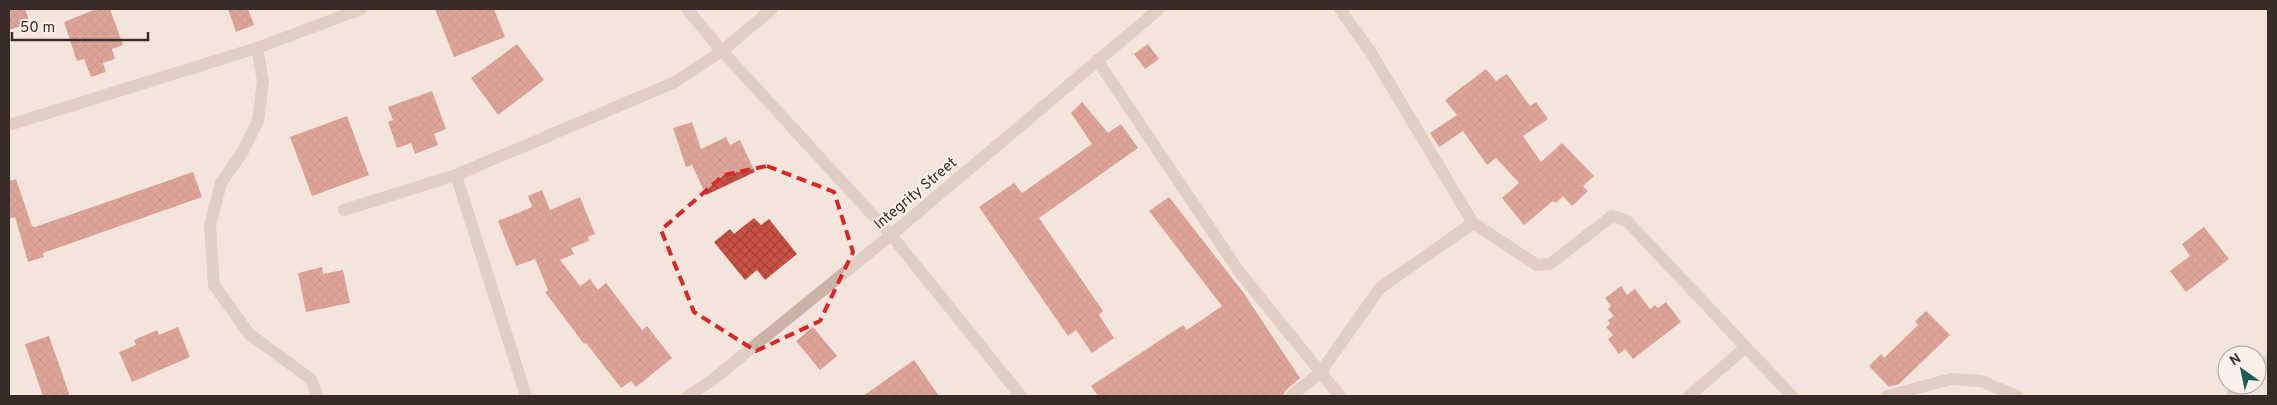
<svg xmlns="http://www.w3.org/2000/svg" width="2277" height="405" viewBox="0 0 2277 405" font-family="Overpass,sans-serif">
	<defs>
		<pattern id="building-cross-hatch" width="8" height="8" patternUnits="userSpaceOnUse" patternTransform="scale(1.25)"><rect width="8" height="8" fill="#ca5243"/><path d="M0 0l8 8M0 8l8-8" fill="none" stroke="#a54438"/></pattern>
	</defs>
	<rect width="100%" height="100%" fill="#f3e5dc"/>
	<!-- building -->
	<path fill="url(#building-cross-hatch)" d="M9,9H25L30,23L9,30Z
		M96,9H110L123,45L112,49L115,59L103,63L106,72L91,77L84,59L77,61L64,22Z
		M228,9H248L254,25L236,32Z
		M435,9H494L505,37L454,57Z
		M517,44L544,80L498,115L471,78Z
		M1148,44L1159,59L1145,69L1134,54Z
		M1486,69L1496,81L1507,74L1530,106L1536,102L1548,119L1523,136L1541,162L1562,143L1594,176L1583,186L1588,191L1572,206L1563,196L1556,203L1553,201L1524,225L1502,198L1519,183L1496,158L1487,165L1463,131L1439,147L1430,133L1457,115L1445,100Z
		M432,91L446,129L434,134L438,145L415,154L411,143L397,148L388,122L393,120L388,107Z
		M1082,102L1108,133L1121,124L1138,148L1039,218L1103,311L1099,315L1114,338L1092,353L1076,330L1068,336L979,207L1014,183L1022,193L1092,144L1071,113Z
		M347,116L369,175L312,196L290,137Z
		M692,122L701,149L726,137L730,145L740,140L755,172L706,195L692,165L686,167L673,128Z
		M193,172L202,197L43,253L44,257L28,262L15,217L9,219V181L16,179L32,226L35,227Z
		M542,190L550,210L580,197L595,234L588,237L589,241L571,248L574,254L560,260L580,286L590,279L598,290L606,283L642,330L647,326L672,358L636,387L631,381L621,388L586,343L584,344L545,292L548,290L535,259L516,266L498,221L532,207L528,196Z
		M1169,197L1243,292L1300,378L1286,390L1283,396H1098L1091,386L1183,325L1187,330L1222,306L1149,211Z
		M754,218L761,225L769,219L797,254L765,280L757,270L745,280L714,242L730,229L734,234Z
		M2204,227L2229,259L2186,292L2170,271L2190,256L2182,244Z
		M322,267L323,274L343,270L350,303L306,312L298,273Z
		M1621,286L1627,295L1635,289L1650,309L1655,305L1658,308L1666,302L1681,322L1633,359L1625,349L1619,354L1608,339L1613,335L1606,327L1610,324L1608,320L1614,316L1608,309L1611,306L1605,298Z
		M1926,311L1950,335L1899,384L1889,387L1869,366L1881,354L1884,358L1918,325L1915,321Z
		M178,327L190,357L132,382L119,352L136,345L134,340L157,330L159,335Z
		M813,327L837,356L820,370L796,341Z
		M49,336L70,396H43L25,344Z
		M914,360L939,396H863Z"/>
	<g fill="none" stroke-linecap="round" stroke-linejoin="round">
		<!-- minor -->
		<path stroke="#ccb3a7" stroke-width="12" d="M687,9L722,51L891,235L1021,396
			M1340,9L1370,51L1473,223L1537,265L1550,264L1612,216L1627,221L1792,396
			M257,48L263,81L258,121L242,153L221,183L210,226L214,285L249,334L311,379L317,396
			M1097,60L1240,273L1340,396
			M9,125L257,48L361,9
			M456,175L526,396
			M344,210L456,175L675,82L722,51L772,9
			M2257,369L2268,361
			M688,396L711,381L891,235L1159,9
			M1291,396L1320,373L1380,288L1473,223
			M1689,396L1745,348
			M1887,396L1951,379L1981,381L2017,396
			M2233,396L2234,385"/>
	</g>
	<!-- marked area -->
	<path d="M0 0H2277V405H0ZM767,166L834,192L853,252L820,321L756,351L694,312L661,230L724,175Z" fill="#f3e5dc" fill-opacity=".55" fill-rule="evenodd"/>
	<path fill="none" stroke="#d62828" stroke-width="4" stroke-dasharray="10 6" stroke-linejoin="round" d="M767,166L834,192L853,252L820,321L756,351L694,312L661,230L724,175Z"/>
	<g text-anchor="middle" stroke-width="4" stroke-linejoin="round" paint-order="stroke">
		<!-- street labels -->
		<g font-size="15" fill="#382b28" stroke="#faf0e9">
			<text transform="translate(915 193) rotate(-40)" y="5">Integrity Street</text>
		</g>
	</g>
	<!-- border -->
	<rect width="2277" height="405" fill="none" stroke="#382b28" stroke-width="20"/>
	<!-- north arrow -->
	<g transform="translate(2242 370) rotate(327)"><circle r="24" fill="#faf0e9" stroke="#aca19c"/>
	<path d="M0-4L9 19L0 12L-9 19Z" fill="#1c5b57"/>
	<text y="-8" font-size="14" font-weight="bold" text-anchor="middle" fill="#382b28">N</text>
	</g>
	<!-- scale -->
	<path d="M12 32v8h136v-8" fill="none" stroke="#382b28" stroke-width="2.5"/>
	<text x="20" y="32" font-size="15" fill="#382b28" stroke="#faf0e9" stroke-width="4" paint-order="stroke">50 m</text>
</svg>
